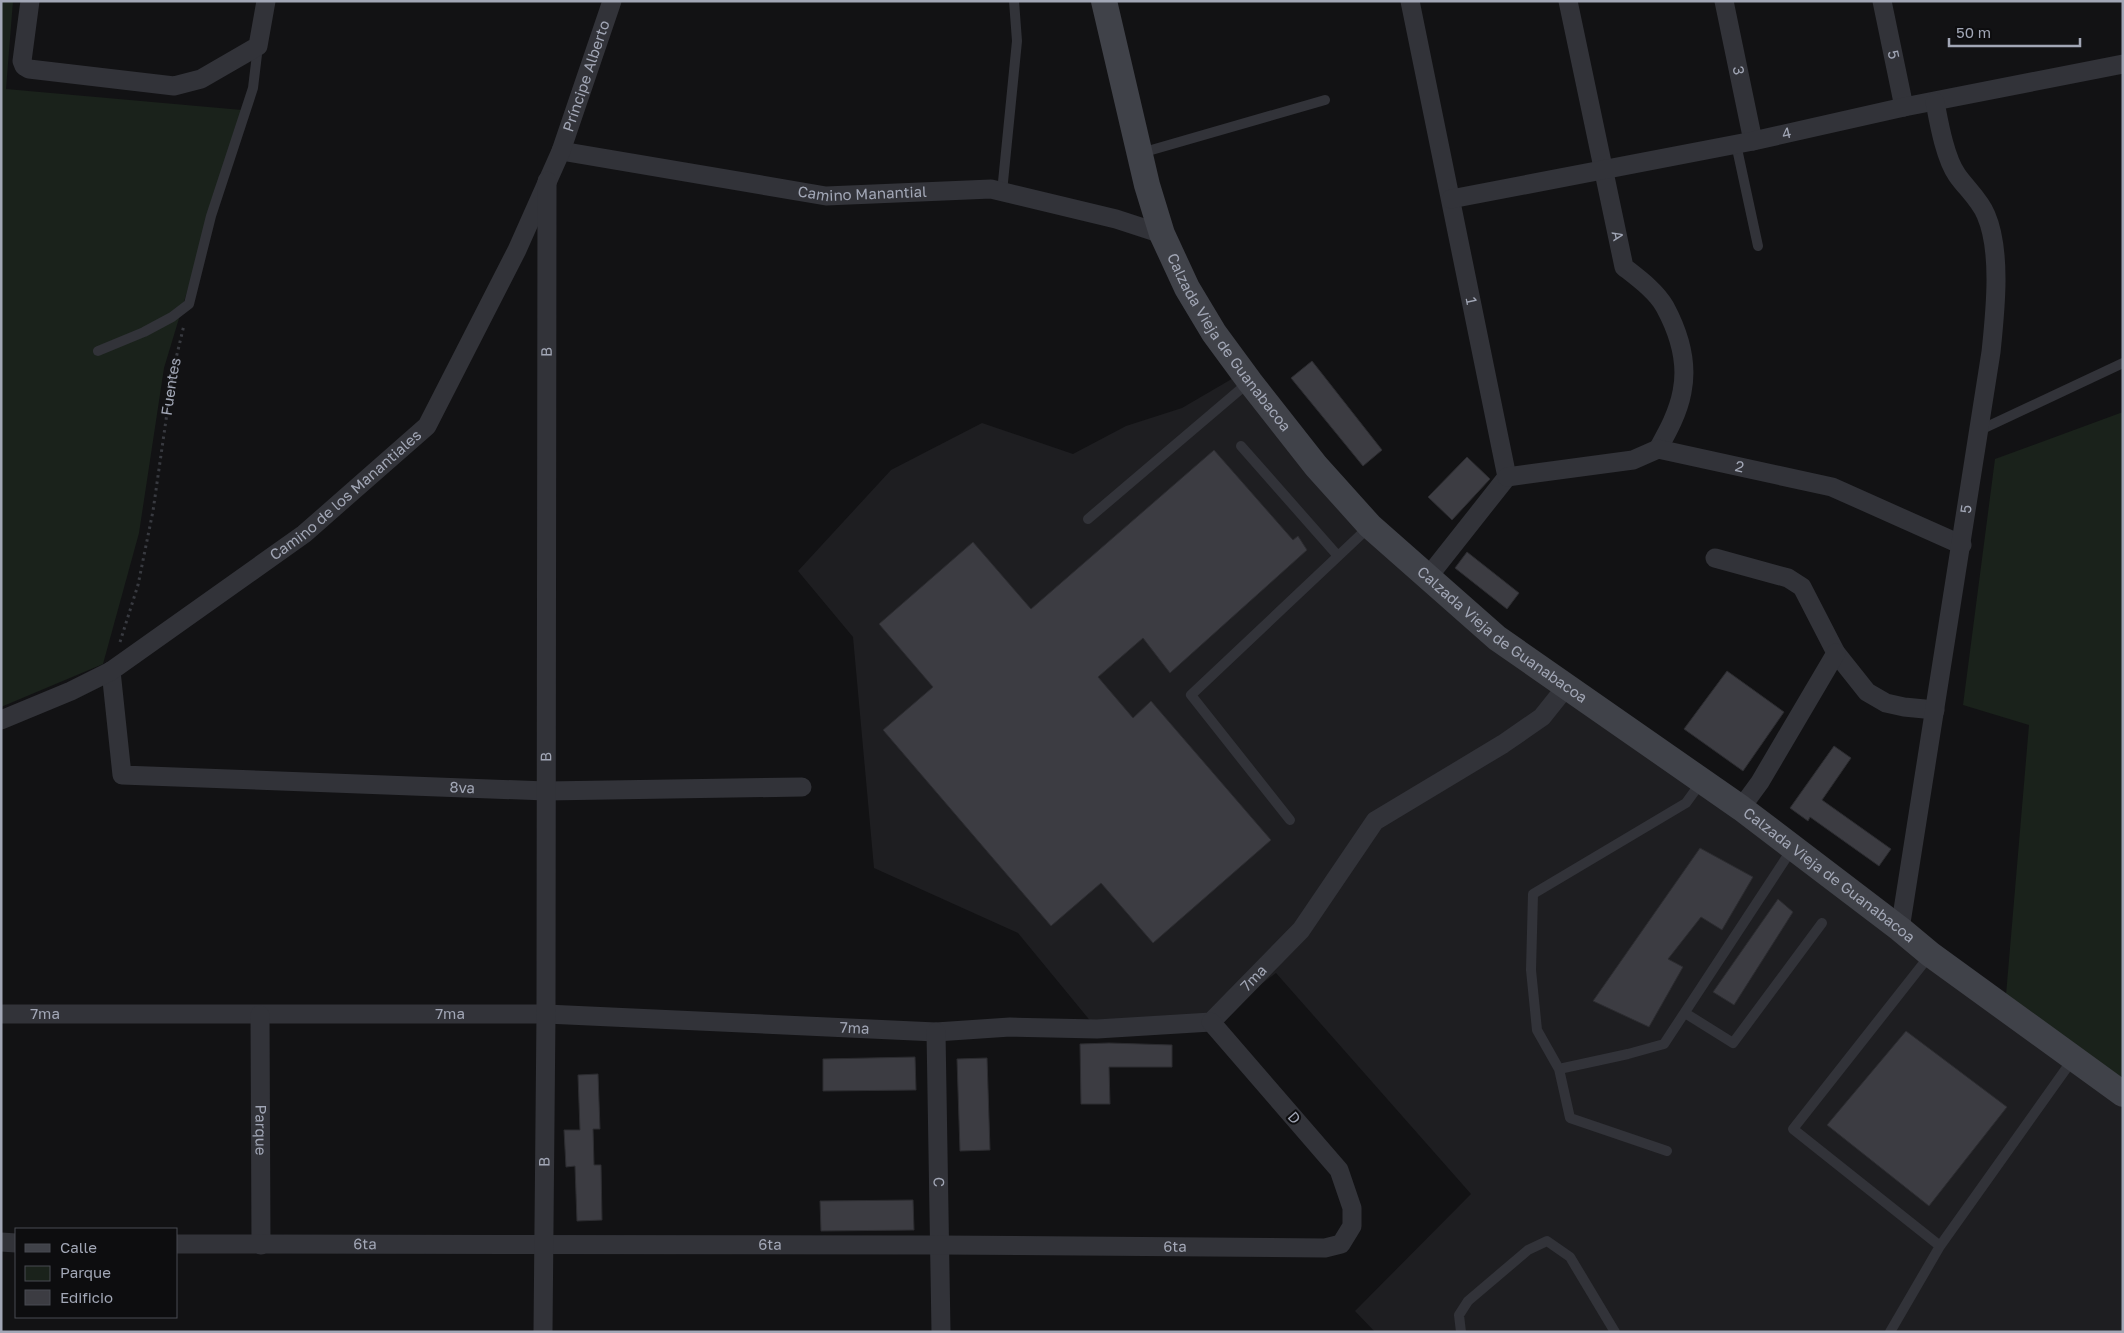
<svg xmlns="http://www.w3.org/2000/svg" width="2124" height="1333" viewBox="0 0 2124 1333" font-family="'Golos Text',sans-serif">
	<rect width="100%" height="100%" fill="#121214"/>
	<!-- built -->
	<path fill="#1e1e21" d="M1242,373L1428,577L2123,1080V1332H1375L1355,1311L1471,1194L1276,973L1211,1022L1097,1029L1018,933L874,868L853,637L798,571L891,470L982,423L1073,454L1126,426L1182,408Z"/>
	<!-- green -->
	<path fill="#1a221b" d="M1,1H13L6,89L242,110L164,368L139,533L103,664L1,707Z
		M2123,412V1080L2005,1007L2029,725L1963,705L1995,459Z"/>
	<!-- building -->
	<path fill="#3c3c42" stroke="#2c2c30" d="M1312,361L1382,450L1363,466L1291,378Z
		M1214,450L1293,540L1298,536L1307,550L1170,673L1143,638L1098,677L1133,718L1151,701L1271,840L1153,943L1101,883L1051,926L883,730L933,687L879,624L973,542L1031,609Z
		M1467,457L1490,479L1452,520L1428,497Z
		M1467,552L1519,593L1507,609L1455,568Z
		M1727,671L1784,712L1743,771L1684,729Z
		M1834,746L1851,758L1822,800L1891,849L1879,866L1810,817L1808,821L1790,808Z
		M1700,848L1753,877L1722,930L1701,917L1668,959L1683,967L1649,1027L1593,1001Z
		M1778,899L1793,912L1734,1005L1713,992Z
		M1906,1031L2007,1107L1929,1206L1827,1125Z
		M1109,1043L1172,1045V1067H1109L1110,1104H1081L1080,1044Z
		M915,1057L916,1090L823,1091V1059Z
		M987,1058L990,1150L960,1151L957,1059Z
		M598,1074L600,1129H593L594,1165H601L602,1220L577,1221L575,1166L566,1167L564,1130H580L578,1075Z
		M913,1200L914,1230L821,1231L820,1201Z"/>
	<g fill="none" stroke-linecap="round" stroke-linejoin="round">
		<!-- path -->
		<path stroke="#383a40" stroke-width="3" stroke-dasharray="2.5 4" stroke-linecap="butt" id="s1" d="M120,642L138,585L153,511L173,371L184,325"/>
		<!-- lane -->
		<path stroke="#323339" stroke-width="10" d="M1736,144L1758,246
			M1141,153L1325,100
			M1002,192L1017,41L1014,1
			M98,351L144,332L172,317L189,304L211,216L253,88L258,46
			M1978,431L2123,363
			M1241,446L1338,556
			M1088,519L1249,382
			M1702,781L1686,803L1533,894L1531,970L1537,1030L1559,1069L1628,1054L1664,1044L1792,849
			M1290,820L1191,695L1369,527
			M1685,1013L1733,1043L1822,923
			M1559,1069L1570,1118L1667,1151
			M1940,1246L2073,1059
			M1461,1332L1459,1315L1468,1301L1528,1250L1547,1241L1570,1257L1615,1332
			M1890,1332L1940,1246L1793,1129L1930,955"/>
		<!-- street -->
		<g stroke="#323339" stroke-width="19">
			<path d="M30,1L22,61L24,66L29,69L174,86L201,79L258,46L266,1"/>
			<path id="s2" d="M1410,1L1507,477L1428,577"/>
			<path id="s3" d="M1568,1L1624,267C1638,278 1656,291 1665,307C1679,333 1688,363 1682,392C1678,413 1668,431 1658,449"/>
			<path id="s4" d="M1724,1L1753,141"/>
			<path id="s5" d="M1882,1L1904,107"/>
			<path id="s6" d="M561,151L826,196L991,189L1116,219L1162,234"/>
			<path id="s7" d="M1451,199L1753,141L1904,107L2123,64"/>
			<path id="s8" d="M1507,477L1633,460L1658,449L1832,487L1962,545"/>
			<path d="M1715,558L1788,578L1802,587L1836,653L1867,692L1886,703L1904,707L1935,710"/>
			<path id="s9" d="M111,671L122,775L546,791L802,787"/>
			<path id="s10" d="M1,720L71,691L111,671L304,534L427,426L517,250L561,151L612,1"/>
			<path d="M1741,808L1760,782L1836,653"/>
			<path id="s11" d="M1900,929L1991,352C1995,313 2002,252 1986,215C1980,200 1966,188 1957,175C1945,158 1939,123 1935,102"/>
			<path id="s12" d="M1,1014H546L936,1032L1010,1027L1097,1029L1211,1022L1301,930L1375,821L1503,744L1542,717L1566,687"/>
			<path id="s13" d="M260,1015L261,1245"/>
			<path id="s14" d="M936,1032L941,1332"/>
			<path d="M1,1242L16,1243"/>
			<path id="s15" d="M176,1244L940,1245L1325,1248L1341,1244L1352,1226V1208L1339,1170L1211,1022"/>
			<path id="s16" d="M543,1332L546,1014L547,181"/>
		</g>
		<!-- secondary -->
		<path stroke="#404249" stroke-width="26" id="s17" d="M1104,1L1147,185L1162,234L1187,288L1214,333L1250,382L1316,466L1370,526L1497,638L1741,808L1900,929L1930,954L2123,1094"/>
	</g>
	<g text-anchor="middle" stroke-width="4" stroke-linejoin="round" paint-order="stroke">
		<!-- street labels -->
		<g font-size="15" fill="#a2a7b6" stroke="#0d0d0f">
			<text dy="5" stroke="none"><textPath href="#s5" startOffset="55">5</textPath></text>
			<text dy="5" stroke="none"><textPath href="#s4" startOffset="71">3</textPath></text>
			<text dy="5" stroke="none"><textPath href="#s10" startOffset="906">Príncipe Alberto</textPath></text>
			<text dy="5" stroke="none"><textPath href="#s7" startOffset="342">4</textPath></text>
			<text dy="5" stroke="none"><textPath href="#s6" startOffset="305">Camino Manantial</textPath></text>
			<text dy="5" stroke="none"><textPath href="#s3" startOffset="240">A</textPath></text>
			<text dy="5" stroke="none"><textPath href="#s2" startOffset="306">1</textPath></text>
			<text dy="5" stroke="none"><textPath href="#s17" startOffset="368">Calzada Vieja de Guanabacoa</textPath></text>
			<text dy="5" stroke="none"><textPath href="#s16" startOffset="980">B</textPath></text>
			<text dy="5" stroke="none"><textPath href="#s1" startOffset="261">Fuentes</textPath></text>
			<text dy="5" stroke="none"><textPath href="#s8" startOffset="238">2</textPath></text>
			<text dy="5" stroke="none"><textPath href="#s10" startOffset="414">Camino de los Manantiales</textPath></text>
			<text dy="5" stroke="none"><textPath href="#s11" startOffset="425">5</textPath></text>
			<text dy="5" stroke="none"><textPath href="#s17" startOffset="772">Calzada Vieja de Guanabacoa</textPath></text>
			<text dy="5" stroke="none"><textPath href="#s16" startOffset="575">B</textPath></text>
			<text dy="5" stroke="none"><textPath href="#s9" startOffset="445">8va</textPath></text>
			<text dy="5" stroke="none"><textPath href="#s17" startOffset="1178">Calzada Vieja de Guanabacoa</textPath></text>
			<text dy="5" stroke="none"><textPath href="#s12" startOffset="1272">7ma</textPath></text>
			<text dy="5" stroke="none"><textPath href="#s12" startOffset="44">7ma</textPath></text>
			<text dy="5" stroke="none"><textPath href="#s12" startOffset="449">7ma</textPath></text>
			<text dy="5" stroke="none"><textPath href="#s12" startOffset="854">7ma</textPath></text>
			<text transform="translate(1294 1118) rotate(49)" y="5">D</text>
			<text dy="5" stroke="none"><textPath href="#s13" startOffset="115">Parque</textPath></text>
			<text dy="5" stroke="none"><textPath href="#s16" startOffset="170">B</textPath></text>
			<text dy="5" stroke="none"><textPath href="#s14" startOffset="150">C</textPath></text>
			<text dy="5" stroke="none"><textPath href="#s15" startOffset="189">6ta</textPath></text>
			<text dy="5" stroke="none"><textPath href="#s15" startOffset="594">6ta</textPath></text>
			<text dy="5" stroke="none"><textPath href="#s15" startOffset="999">6ta</textPath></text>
		</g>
	</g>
	<!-- border -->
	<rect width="2124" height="1333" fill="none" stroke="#a2a7b6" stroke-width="5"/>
	<!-- legend -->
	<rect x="15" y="1228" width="162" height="90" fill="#0d0d0f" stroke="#494b52"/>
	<rect x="25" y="1244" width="25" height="8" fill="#404249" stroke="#494b52"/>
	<text x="60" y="1253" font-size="15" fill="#a2a7b6">Calle</text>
	<rect x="25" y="1266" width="25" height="15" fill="#1a221b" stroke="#494b52"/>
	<text x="60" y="1278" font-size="15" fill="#a2a7b6">Parque</text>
	<rect x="25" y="1290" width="25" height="15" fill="#3c3c42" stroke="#494b52"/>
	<text x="60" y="1303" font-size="15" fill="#a2a7b6">Edificio</text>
	<!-- scale -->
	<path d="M1949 38v8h131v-8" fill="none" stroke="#a2a7b6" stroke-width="2.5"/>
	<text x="1956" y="38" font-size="15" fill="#a2a7b6" stroke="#0d0d0f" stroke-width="4" paint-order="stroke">50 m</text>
</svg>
